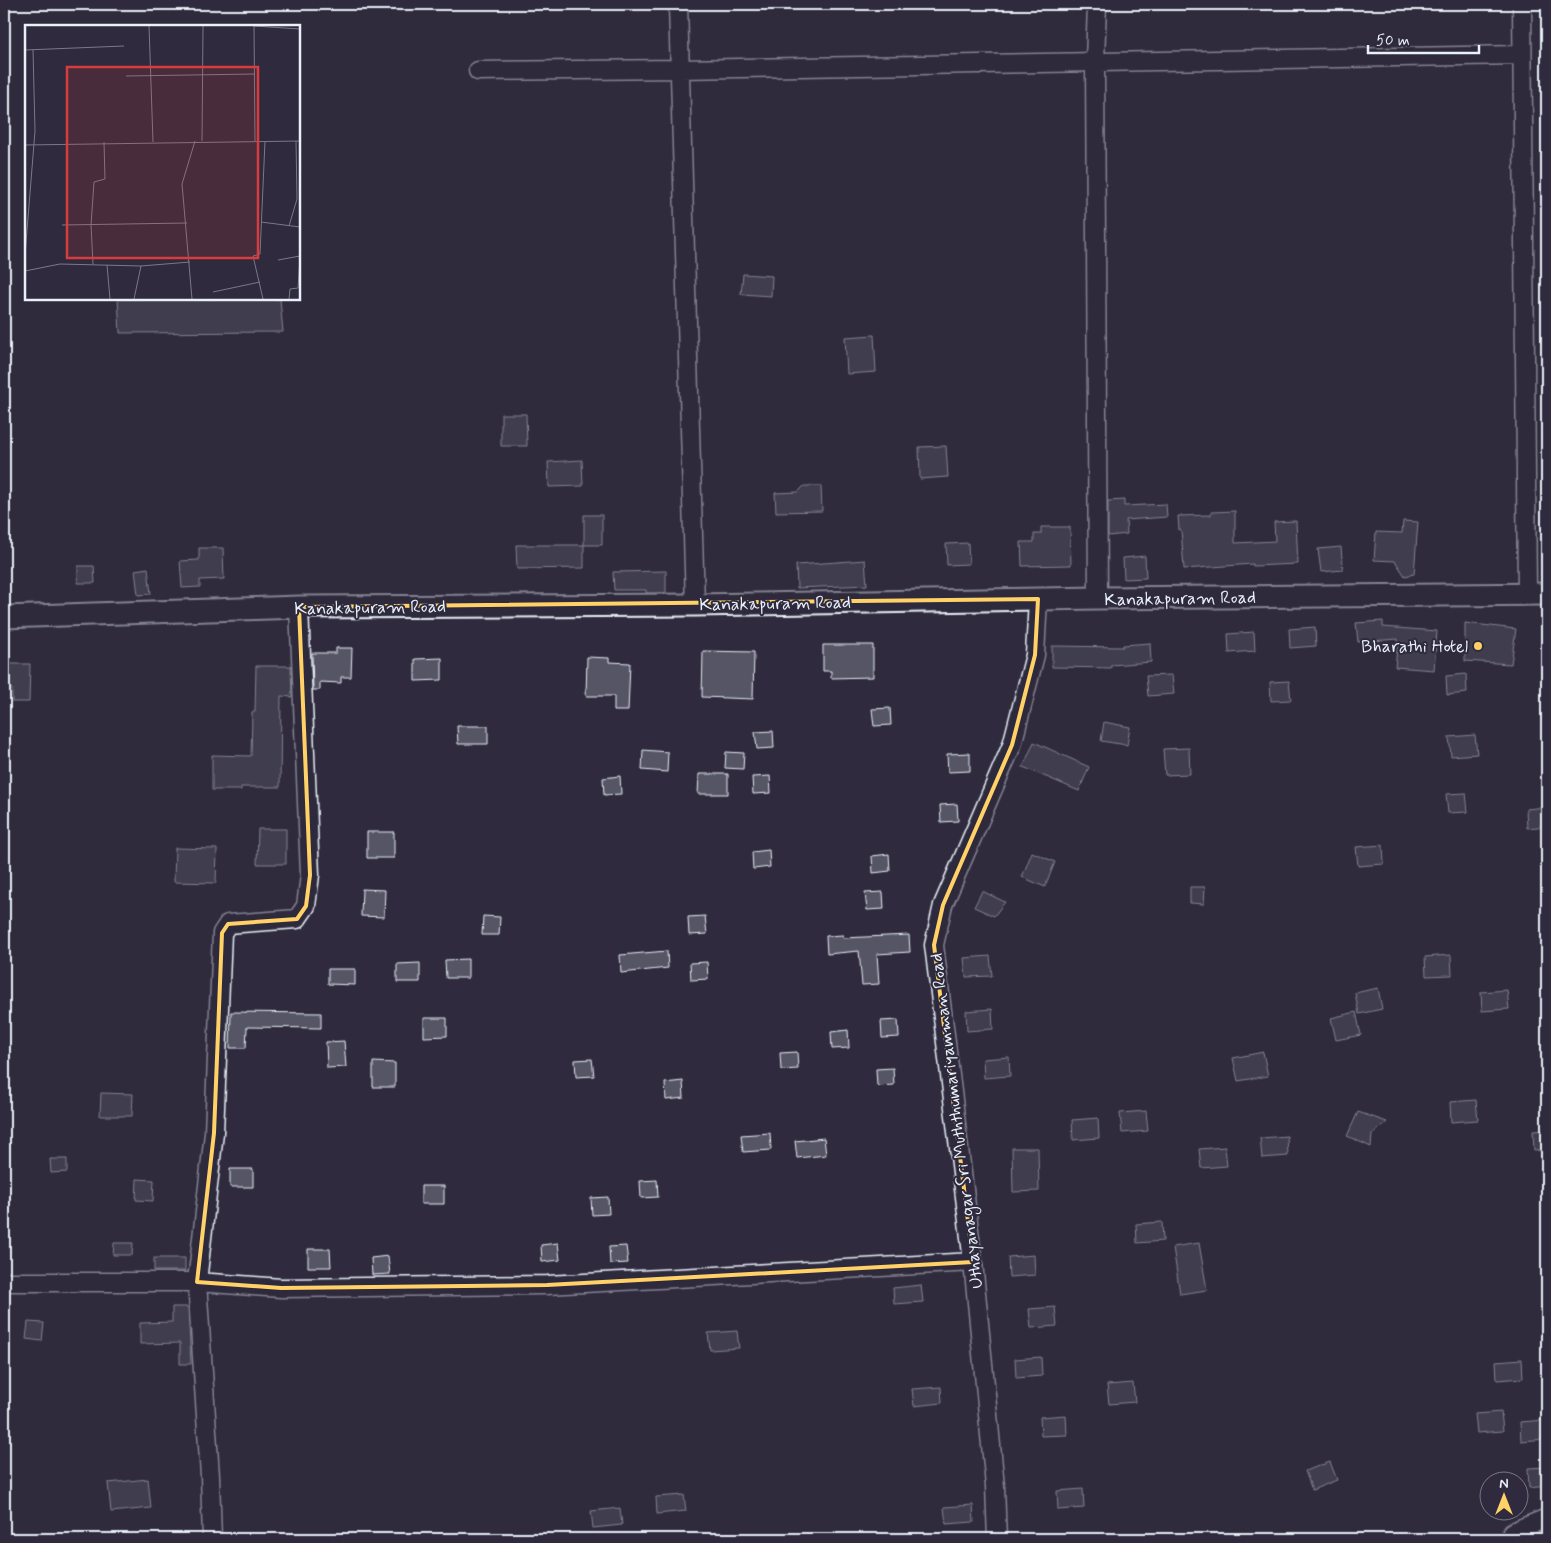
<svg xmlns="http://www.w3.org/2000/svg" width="1551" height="1543" viewBox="0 0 1551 1543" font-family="Mynerve,sans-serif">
	<rect width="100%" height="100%" fill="#2f2a3d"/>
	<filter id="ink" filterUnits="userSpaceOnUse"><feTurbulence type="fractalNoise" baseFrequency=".02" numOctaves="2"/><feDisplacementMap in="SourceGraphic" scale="10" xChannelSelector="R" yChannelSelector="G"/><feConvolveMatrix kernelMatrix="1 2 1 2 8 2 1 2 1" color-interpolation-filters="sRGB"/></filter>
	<g filter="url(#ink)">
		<!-- building -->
		<path fill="#575565" stroke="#e8f1f8" d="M743,274L772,276L771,296L741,294Z
			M118,299H280L283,332L120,333Z
			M874,335L876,372L847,374L845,337Z
			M501,414H526L527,446H501Z
			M946,446L948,477L920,479L919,447Z
			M582,460L583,486L549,487L548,462Z
			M804,486H821L822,511L776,512L775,493L798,492Z
			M1124,500V506L1166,504L1167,517L1126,520L1127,534L1108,536V501Z
			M1235,511V543L1275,541L1274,522L1296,521L1298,564L1253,566V564L1184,569L1181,530H1179L1178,516L1211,515V512Z
			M584,515H602V545H584Z
			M1403,521L1418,522L1414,574L1405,576L1395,561L1374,560L1376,532L1402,533Z
			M1041,527H1070L1071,565L1022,566L1021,542H1034V534H1041Z
			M968,543L969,564L947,565L946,544Z
			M516,545H584V568L517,569Z
			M1341,547L1343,570L1321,572L1318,549Z
			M199,548H223L224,579L200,580V587L182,588L180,561L199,560Z
			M1145,556L1146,578L1124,579L1123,558Z
			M865,560L867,585L797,588L796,565Z
			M78,566H94L95,583H78Z
			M148,568L151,594L138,595L135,570Z
			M666,571V593H646V590H614L613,572Z
			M1383,621V627L1437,631L1434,670L1395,667L1398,639L1358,642L1356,623Z
			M1465,623L1516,629L1511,664L1465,661Z
			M1315,627L1316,646L1290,648L1289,629Z
			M1254,632L1255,651L1229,653L1228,634Z
			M1150,643L1151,662L1111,665V668L1052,667V646L1123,647V645Z
			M823,645H873V677L831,678V671H823Z
			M336,648H352L351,677H341V683L320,682V690H313L312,653H336Z
			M703,651L754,652L753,699L702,697Z
			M587,657L609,658V662L630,663L628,711H614V696H586Z
			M442,658V680L415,681V659Z
			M6,664H30L29,702H12V689H5Z
			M256,666H291L292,697L281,696L280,787H241V790H212V755L251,756L252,712H255Z
			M1466,674L1467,693L1447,695L1446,676Z
			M1172,675L1174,694L1148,696L1146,676Z
			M1289,681L1291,700L1271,701L1270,682Z
			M890,708L891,725L874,726L872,709Z
			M1104,722L1130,727L1127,745L1101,741Z
			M457,726H488V744H458Z
			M773,731L774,748L757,749L755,732Z
			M1475,735L1477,754L1451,756L1449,737Z
			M1034,742L1089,767L1079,791L1023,767Z
			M1189,748L1190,774L1165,775L1163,749Z
			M643,750L668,752L667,772L642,770Z
			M726,752L744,753L743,769L725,768Z
			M970,753V771L948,772L947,754Z
			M699,774H728V794H698Z
			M620,776L621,794L604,795L603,778Z
			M770,776L771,793L753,794L752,777Z
			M1466,793L1468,812L1448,813L1446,794Z
			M957,804L958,821L941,822L940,805Z
			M1547,807V826L1527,828L1526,809Z
			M258,829H286V864H257Z
			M367,832H394V858H367Z
			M1383,845L1384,864L1358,866L1356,847Z
			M175,848L217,849L216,883L174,882Z
			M769,850L770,867L753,869L752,852Z
			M1032,852L1055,862L1045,887L1022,877Z
			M889,854L890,871L873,873L872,856Z
			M1190,887H1205L1204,904L1190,903Z
			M362,889L385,890L384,917L361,916Z
			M982,891L1005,902L994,916L974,907Z
			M883,892L884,909L867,910L865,893Z
			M483,916L500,917L499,935H482Z
			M705,916L707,934L689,935L688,917Z
			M843,935V938L909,935L910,952L877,954L879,984L862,985L859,951L827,954L826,936Z
			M667,951L668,968L621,973L620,955Z
			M1451,955L1452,975L1426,976L1425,957Z
			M990,956L992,976L966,977L964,958Z
			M468,959V978H446L445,960Z
			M707,962L708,979L691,980L690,963Z
			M420,963V982H397V964Z
			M328,969H355V985L328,984Z
			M1378,988L1382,1009L1359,1014L1355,993Z
			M1507,990L1509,1009L1482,1011L1481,992Z
			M992,1009L993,1029L967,1031L966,1011Z
			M231,1012L321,1013V1028L247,1027L246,1048H230Z
			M1356,1012L1361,1035L1336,1040L1331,1018Z
			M424,1018H447V1036L424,1037Z
			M898,1020L899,1037L882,1038L881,1021Z
			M848,1030L849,1048L832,1049L831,1032Z
			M344,1041L346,1067L327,1068L326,1042Z
			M797,1052L798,1069L781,1070L780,1053Z
			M1263,1052L1268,1076L1238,1081L1233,1058Z
			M1009,1057L1010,1076L984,1078L983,1059Z
			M592,1059L594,1076L576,1077L575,1060Z
			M373,1062L395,1063V1087H373Z
			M893,1068L894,1085L877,1086L876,1069Z
			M683,1081L684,1098L666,1100L665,1083Z
			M101,1093L133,1094L132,1116H100Z
			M1476,1100L1478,1120L1451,1122L1450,1102Z
			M1146,1111L1148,1131L1122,1133L1120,1113Z
			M1358,1112L1387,1122L1372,1135L1371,1147L1347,1136Z
			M1098,1118L1099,1138L1073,1140L1072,1120Z
			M1547,1130V1150L1534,1151L1533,1131Z
			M770,1133L771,1150L743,1152L741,1135Z
			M1287,1136L1288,1156L1262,1158L1260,1138Z
			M824,1138L826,1155L797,1158L795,1141Z
			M1225,1147L1227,1166L1201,1168L1199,1149Z
			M1012,1148H1038L1039,1191L1013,1192Z
			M50,1159H67V1172L51,1173Z
			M230,1169H253V1187H230Z
			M137,1179L154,1180L153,1201L136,1200Z
			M657,1180L658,1197L641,1198L640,1181Z
			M421,1186H444V1204H421Z
			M608,1197L609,1214L592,1215L591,1198Z
			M1162,1222L1163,1241L1137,1243L1136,1224Z
			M114,1243H133L132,1255H113Z
			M558,1243L560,1260L542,1262L541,1245Z
			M1199,1243L1207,1290L1180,1294L1173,1247Z
			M626,1246L628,1263L610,1264L609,1247Z
			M308,1249H330L331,1267H308Z
			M1034,1255L1035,1275L1009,1277L1008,1257Z
			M388,1256L390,1274L372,1275L371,1258Z
			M154,1258H185V1271H154Z
			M921,1285L923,1302L894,1304L893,1288Z
			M172,1307H188L191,1364H180V1343L140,1344V1323L172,1322Z
			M1055,1307L1057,1326L1031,1328L1029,1309Z
			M28,1322L44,1323L42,1341L26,1339Z
			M737,1331L739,1348L710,1350L708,1333Z
			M1041,1357L1042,1376L1016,1378L1015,1359Z
			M1522,1359L1523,1378L1497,1380L1496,1361Z
			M1133,1383L1135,1402L1109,1404L1107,1385Z
			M941,1387L942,1403L914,1406L912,1389Z
			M1501,1412L1503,1431L1477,1433L1475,1414Z
			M1066,1415L1067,1435L1041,1436L1040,1417Z
			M1546,1420L1547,1439L1521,1441L1520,1422Z
			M1330,1462L1337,1480L1312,1490L1305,1471Z
			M1547,1467V1486L1529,1488L1528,1468Z
			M148,1479L151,1508L111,1512L108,1483Z
			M1083,1489L1084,1508L1058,1510L1057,1491Z
			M684,1495L686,1511L657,1514L656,1497Z
			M973,1505L974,1522L946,1524L944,1507Z
			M620,1508L622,1525L593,1528L591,1511Z"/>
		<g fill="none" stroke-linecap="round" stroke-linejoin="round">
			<!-- minor casing -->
			<g stroke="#e8f1f8" stroke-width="21">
				<path id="minor" d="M678,4L695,605
					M1097,4L1095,62L1098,598
					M1522,4L1527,595
					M478,71L680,69L1522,55
					M4,1282H197L281,1288L547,1285L973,1262
					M212,1539L210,1476L197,1282L214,1133L222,933L228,924L297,919L306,906L310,875L299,607
					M997,1539L995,1486L973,1262L934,945L943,905L1012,745L1035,655L1038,599
					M1514,1539L1512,1532L1547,1518"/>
			</g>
			<!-- tertiary casing -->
			<g stroke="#e8f1f8" stroke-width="25">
				<path id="tertiary" d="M4,617L299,607L695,605L1098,598L1547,594"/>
			</g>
			<!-- minor -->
			<use href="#minor" stroke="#2f2a3d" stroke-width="18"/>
			<!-- tertiary -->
			<use href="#tertiary" stroke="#2f2a3d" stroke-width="21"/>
		</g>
	</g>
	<!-- marked area -->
	<path d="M0 0H1551V1543H0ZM1038,599L1035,655L1012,745L943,905L934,945L973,1262L547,1285L281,1288L197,1282L214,1133L222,933L228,924L297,919L306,906L310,875L299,607Z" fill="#2f2a3d" fill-opacity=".55" fill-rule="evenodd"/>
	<path fill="none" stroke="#ffd166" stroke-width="4" stroke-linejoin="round" d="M1038,599L1035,655L1012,745L943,905L934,945L973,1262L547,1285L281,1288L197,1282L214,1133L222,933L228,924L297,919L306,906L310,875L299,607Z"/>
	<!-- markers -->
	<circle fill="#ffd166" stroke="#2f2a3d" stroke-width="2" cx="1478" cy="646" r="5"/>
	<g text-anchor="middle" stroke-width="4" stroke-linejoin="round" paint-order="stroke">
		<!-- street labels -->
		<g font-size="18" fill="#e8f1f8" stroke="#2f2a3d">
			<text transform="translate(1180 598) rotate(-1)" y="6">Kanakapuram Road</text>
			<text transform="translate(775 603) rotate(-1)" y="6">Kanakapuram Road</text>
			<text transform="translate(370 607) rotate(-1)" y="6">Kanakapuram Road</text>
			<text transform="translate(956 1121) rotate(-97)" y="6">Uthayanagar Sri Muththumariyamman Road</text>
		</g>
		<!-- poi labels -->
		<g font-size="18" fill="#e8f1f8" stroke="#2f2a3d" text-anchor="end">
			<text x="1468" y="652">Bharathi Hotel</text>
		</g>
	</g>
	<!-- overview -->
	<g transform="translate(25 25)">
		<rect width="275" height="275" fill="#2f2a3d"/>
		<path fill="none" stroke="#797a88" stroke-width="1" d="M124,1L128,117M229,1L230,116M229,1L275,4M0,25L99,21M101,51L230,49M177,116L178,1M0,120L275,116M236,197L275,202M37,200L162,198M264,201L272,174L271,116M0,230L10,106L8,25M253,235L275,231M68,239L66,200L69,157L80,154L79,117M82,240L85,274M0,246L35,239L116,241L165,237M188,267L235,257M109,274L116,241M167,274L157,159L170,116M238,274L228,231L235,229L240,116M264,274L265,264L273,263L275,233"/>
		<path fill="#d83c3d" fill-opacity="0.15" stroke="#d83c3d" stroke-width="2.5" d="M42,42H233V233H42Z"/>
		<rect width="275" height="275" fill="none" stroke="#e8f1f8" stroke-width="2.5"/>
	</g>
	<!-- margin -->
	<rect width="1551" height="1543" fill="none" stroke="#2f2a3d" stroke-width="20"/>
	<rect x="10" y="10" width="1531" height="1523" fill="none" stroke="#e8f1f8" stroke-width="2" filter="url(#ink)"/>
	<!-- north arrow -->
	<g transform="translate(1504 1496)"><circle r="24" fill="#2f2a3d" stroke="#797a88"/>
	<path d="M0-4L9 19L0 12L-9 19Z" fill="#ffd166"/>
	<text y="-8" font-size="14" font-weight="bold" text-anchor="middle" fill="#e8f1f8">N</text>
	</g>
	<!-- scale -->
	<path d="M1368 45v8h111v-8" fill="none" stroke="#e8f1f8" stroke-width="2.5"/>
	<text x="1376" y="45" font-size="15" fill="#e8f1f8" stroke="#2f2a3d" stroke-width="4" paint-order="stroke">50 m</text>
</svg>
